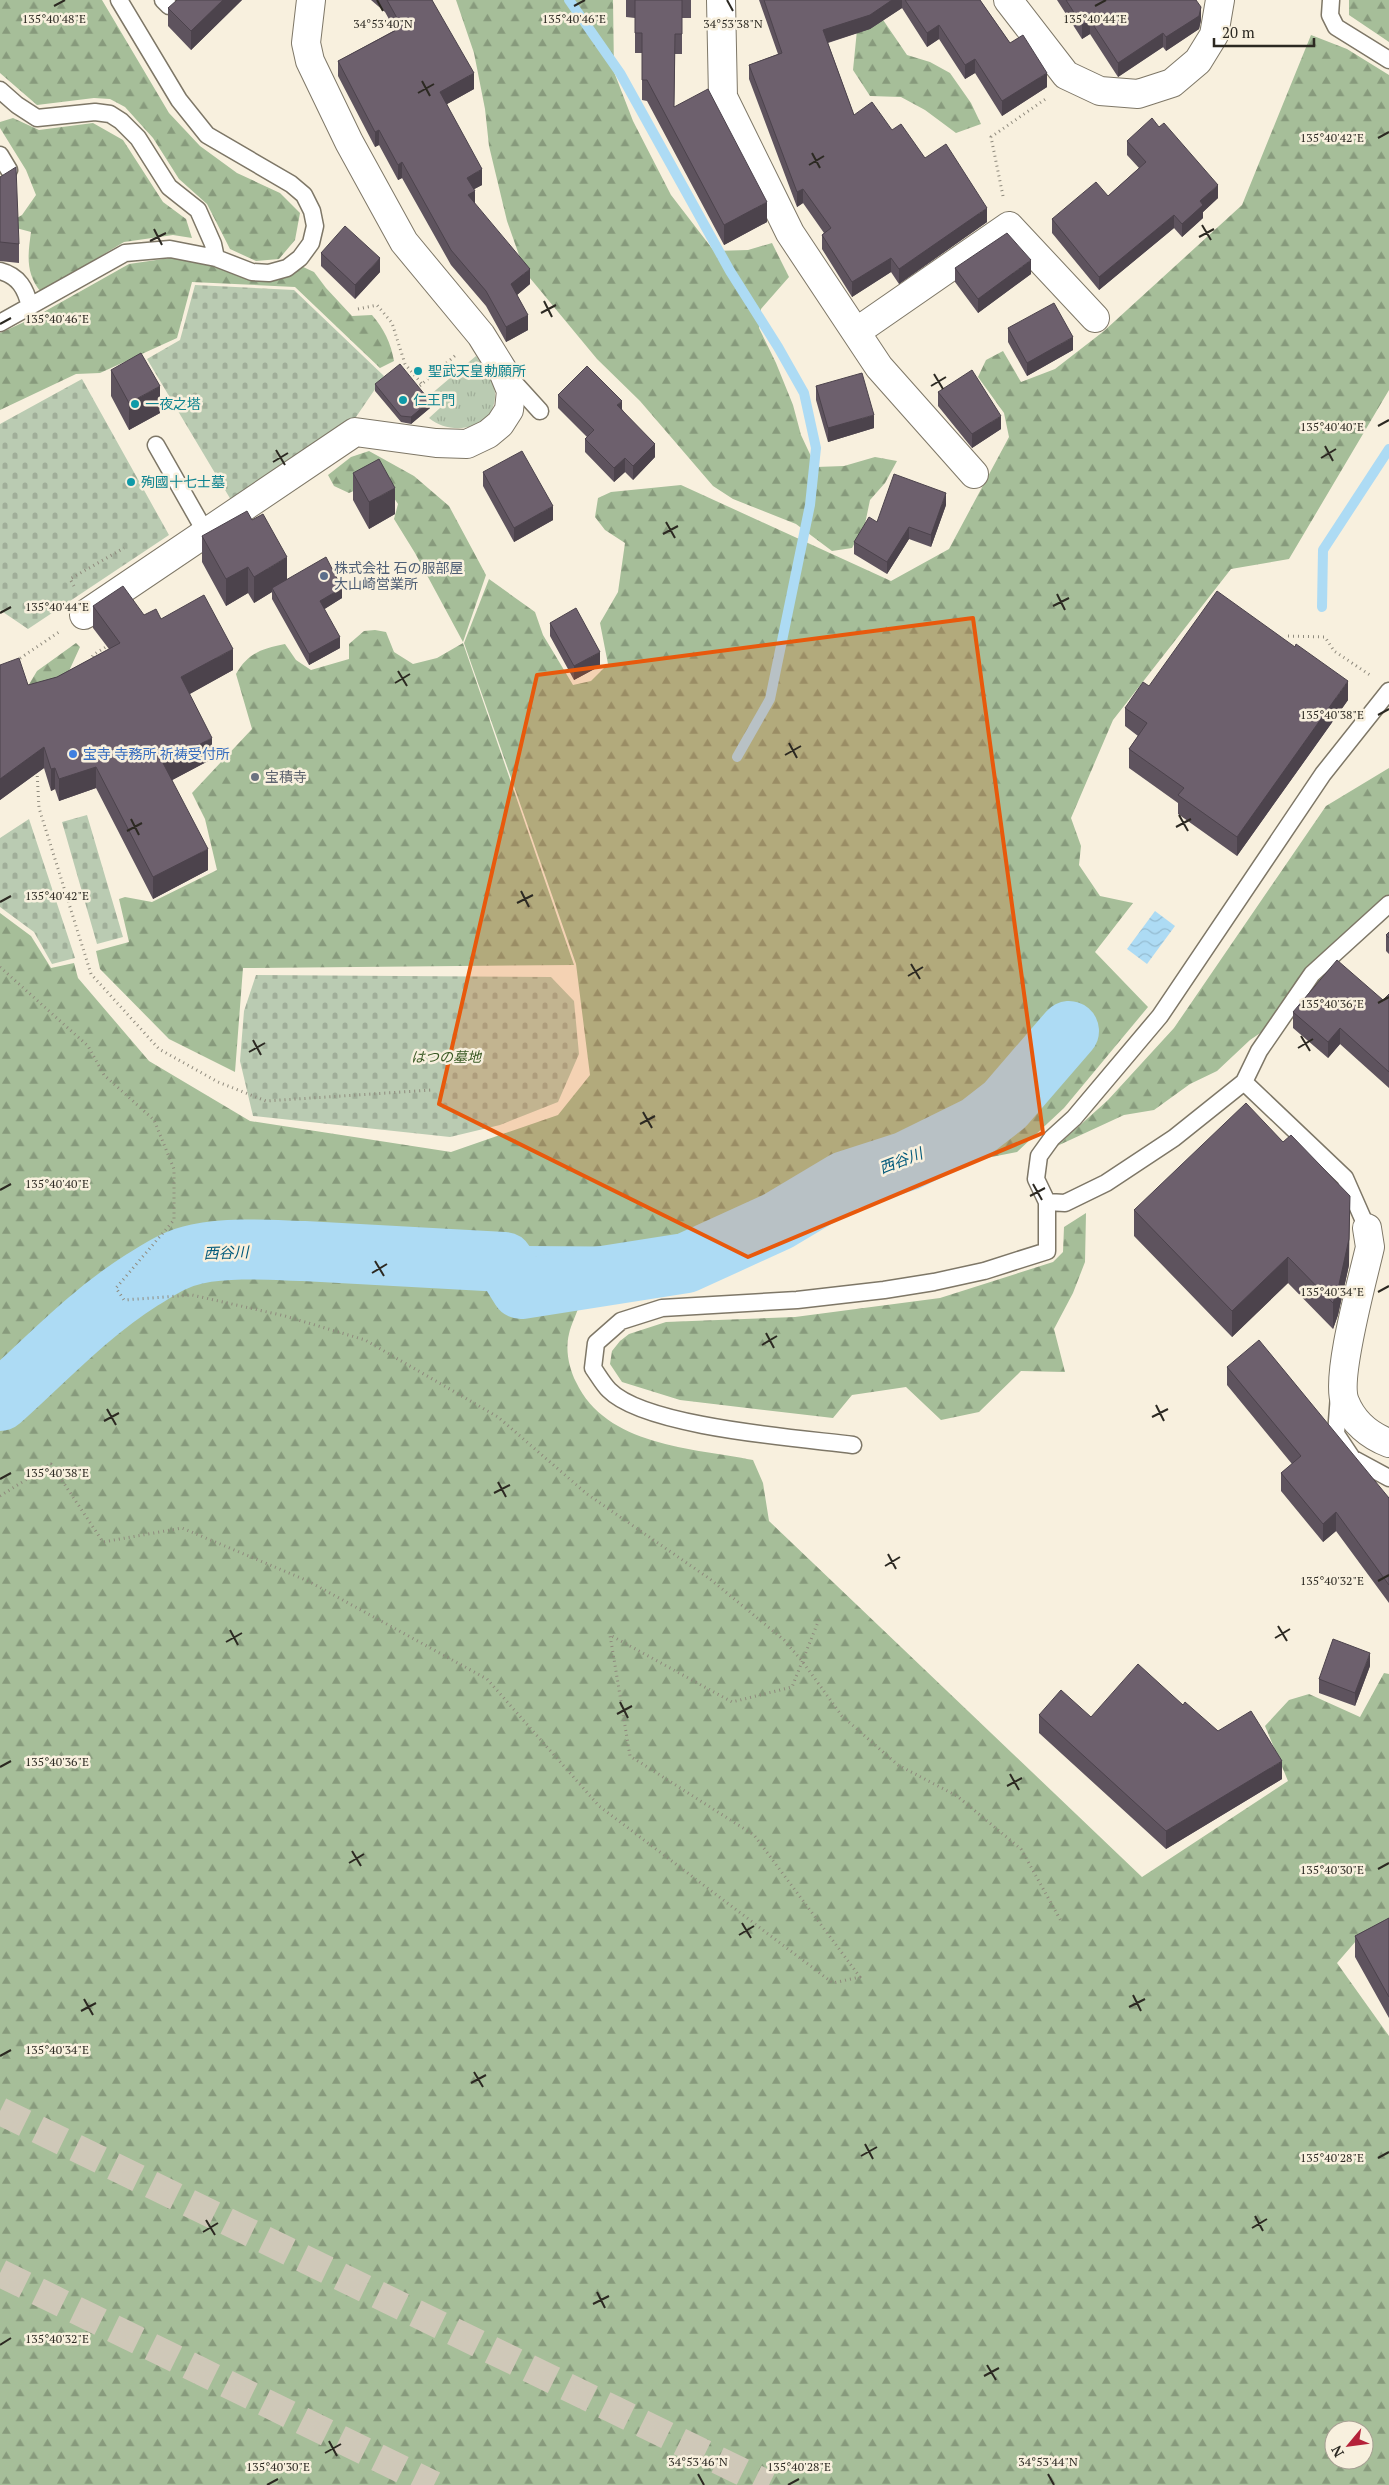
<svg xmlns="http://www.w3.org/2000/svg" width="1389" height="2485" viewBox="0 0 1389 2485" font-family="'PT Serif','Noto Sans JP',serif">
	<defs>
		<pattern id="grass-tufts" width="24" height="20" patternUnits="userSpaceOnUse" patternTransform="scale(1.25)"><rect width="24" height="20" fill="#bacbb2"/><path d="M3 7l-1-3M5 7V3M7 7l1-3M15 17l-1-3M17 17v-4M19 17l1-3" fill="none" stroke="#a0ae99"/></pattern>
		<pattern id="forest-firs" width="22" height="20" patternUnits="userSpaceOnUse" patternTransform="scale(1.25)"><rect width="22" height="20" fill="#a6be99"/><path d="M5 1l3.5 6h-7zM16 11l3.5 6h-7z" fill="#879a7c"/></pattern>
		<pattern id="cemetery-stones" width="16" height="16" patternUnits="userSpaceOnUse" patternTransform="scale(1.25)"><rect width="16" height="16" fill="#bacbb2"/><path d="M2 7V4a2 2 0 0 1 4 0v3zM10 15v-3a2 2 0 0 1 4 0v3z" fill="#a0ae99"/></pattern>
		<pattern id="water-waves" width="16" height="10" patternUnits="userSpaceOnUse" patternTransform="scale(1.25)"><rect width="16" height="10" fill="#addbf4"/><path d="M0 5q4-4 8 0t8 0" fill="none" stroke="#95bcd1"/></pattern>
	</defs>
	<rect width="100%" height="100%" fill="#f8f0de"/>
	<!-- grass -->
	<path fill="url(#grass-tufts)" d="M476,356C485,368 494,378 495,393C497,428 453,438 429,418L440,408L430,395Z"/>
	<!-- forest -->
	<path fill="url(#forest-firs)" fill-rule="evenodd" d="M0,0H102L169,113L200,146L237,173L280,193L300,213L295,240L279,259L256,261L230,249L207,204L179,179L153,138L125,107L110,99L94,98L37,105L0,73Z
		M456,0H613L614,72L633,121L671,195L714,251L748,250L772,243L789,277L761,309L759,328L776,363L793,405L801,435L816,467L844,466L875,457L897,461L885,483L870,500L865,524L852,548L832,551L796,524L733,499L713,486L640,401L597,359L525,272L507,221L489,146L485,109L474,53Z
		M1349,0H1389V42L1349,15Z
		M877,11L907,55L930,62L950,73L971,103L981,124L956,133L925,110L901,97L870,96L853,70L857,30Z
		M1311,35L1347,49L1389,75V390L1289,559L1231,569L1113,720L1071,818L1081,846L1079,865L1100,896L1133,903L1095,952L1148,1007L1064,1108L1017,1152L827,1189L790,1202L713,1259L611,1289L579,1306C576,1315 571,1325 569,1334C565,1350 569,1368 576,1382C606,1446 692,1448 753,1460L763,1483L769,1521L1142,1877L1288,1781L1265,1726L1289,1700L1309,1694L1360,1717L1384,1673L1389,1674V1920L1362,1934L1337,1963L1389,2036V2485H0V913L31,936L51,968L74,963L78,978L149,1061L250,1121L451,1152L558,1115L590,1075L576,964L464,643L489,579L535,612L543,635L573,685L591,681L608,664L600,623L618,592L625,543L605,530L595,517L598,498L611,492L681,485L891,581L949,549L1009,437L1004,413L978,377L986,360L1003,351L1021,382L1055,369L1104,331L1242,205ZM1334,2430H1364V2460H1334Z
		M13,118L39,130L93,123L123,140L163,202L186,219L192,238L173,235L124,242L41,292C25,273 28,254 31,232L5,225L22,215L36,195L26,170L0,128V122Z
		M170,258L215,265L301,266L314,272L326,288L352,316L372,315C384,329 391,343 394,361L380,368L295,287L192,282L177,338L100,373L76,374L0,410V333L33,318L129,264Z
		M369,451L414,476L449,506L486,575L463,642L415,553L394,519L398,504L381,479L349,493L334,486L328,475L351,457Z
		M375,630L386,632L394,652L413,664L437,658L463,643L574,965L243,968L235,1072L169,1039L100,969L96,951L129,942L119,899L125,897L152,902L217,870L205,819L192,793L252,729L236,674C248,653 261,649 285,644L296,660L311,670L349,659V644L364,631Z
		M76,643L80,647L69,671L70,680L28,686L37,671Z
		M1389,768V904L1334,967L1284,1017L1250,1040L1217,1071L1190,1084L1154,1110L1124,1115L1057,1146L1108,1100L1174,1028L1326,806Z
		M1086,1213L1085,1262L1073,1293L1054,1329L1065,1372L1021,1371L979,1412L941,1420L906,1387L852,1395L833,1418L680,1400L622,1382L610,1364L612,1351L620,1341L629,1334L666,1322L795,1317L940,1298L1053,1262L1063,1252L1064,1227Z"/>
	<!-- cemetery -->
	<path fill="url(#cemetery-stones)" d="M195,285L294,290L384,376L356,417L231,500L147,359L180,340Z
		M82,379L169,535L28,629L0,610V424Z
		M87,815L123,937L97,944L62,822Z
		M29,819L75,958L52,964L34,932L0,907V838Z
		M256,975L551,977L574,1001L579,1054L558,1102L500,1125L450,1137L253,1116L240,1061L244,1011Z"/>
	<!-- water -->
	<path fill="url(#water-waves)" d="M1155,911L1175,926L1147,964L1127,949Z"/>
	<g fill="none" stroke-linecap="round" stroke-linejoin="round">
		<!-- stream -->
		<path stroke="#addbf4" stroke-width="10" d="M569,0L620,73L730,271L778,347L804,393L816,448L810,505L770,699L737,757
			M1322,607L1323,550L1389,449
			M504,1262L523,1251L684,1252L706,1256"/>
		<!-- river -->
		<path stroke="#addbf4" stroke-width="60" d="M0,1401C48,1358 87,1315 142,1280C160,1269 176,1258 197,1254C231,1247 269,1250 304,1251L504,1262L521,1289L686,1263L778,1221L845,1181L907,1161L978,1126L1005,1105L1069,1031"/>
		<!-- highway-tunnel -->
		<path stroke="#cfc8b8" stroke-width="28" stroke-dasharray="28 14" stroke-linecap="butt" d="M0,2111L769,2485
			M0,2273L434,2485"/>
		<!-- lane casing -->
		<g stroke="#7e7767" stroke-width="19">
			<path id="lane" d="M163,0L169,6
				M1331,0L1330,15L1336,27L1389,60
				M0,90L17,105L37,118L95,112L110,114L121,121L138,138L169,187L198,210L213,244L216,258
				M0,155L9,170
				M0,271C19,276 26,289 30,307
				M0,323L125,253L170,249L216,258L252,272L269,273L287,268L300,258L311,243L315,226L312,211L304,195L291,184L207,135L179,100L119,0
				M510,378L540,411
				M156,445L206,533
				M1389,691L1323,774L1160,1016L1074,1118L1052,1138L1039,1156L1036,1179L1047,1202L1065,1203L1106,1183L1174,1138L1244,1082L1259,1051L1312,974L1389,904
				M1244,1082L1345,1178L1367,1228
				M1339,1395L1336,1434L1352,1458L1389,1478
				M853,1445C798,1438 645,1427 609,1390C603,1384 598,1375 593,1368L596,1343L621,1321L662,1308L797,1300L884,1290L934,1282L984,1271L1047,1251V1202"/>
		</g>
		<!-- street casing -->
		<g stroke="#7e7767" stroke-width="30">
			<path id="street" d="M721,0L723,97L790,233L879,367L974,474
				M1008,0L1066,75L1100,91L1138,94L1172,83L1198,61L1214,35L1220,0
				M856,332L1009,226L1095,318
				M84,615L355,432L436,443L467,444L488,434L500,424L509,410L511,391L502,369L481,335L404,242L349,142L310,61L306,43L311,0
				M1367,1228L1370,1247C1363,1278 1335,1378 1345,1402C1353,1422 1370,1436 1389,1443"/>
		</g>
		<!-- path -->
		<path stroke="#8f8a7d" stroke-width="3" stroke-dasharray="1 4" stroke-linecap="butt" d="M1003,196L991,137L1047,98
			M358,309L377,305L392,323L405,364L422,384
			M416,389L457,354
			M74,586L70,579L124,548
			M1288,636L1325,637L1334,651L1370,675
			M16,661L59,632
			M90,661L93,655L109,645
			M37,771L39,808L91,974L159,1049L218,1082L266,1101L432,1090
			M0,967L88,1046L104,1075L154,1120L174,1169V1220L116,1288L124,1300L192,1295L285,1316L365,1340L498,1417L587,1494L710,1579L784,1640L802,1661L842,1716L898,1765L957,1796L1021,1849L1061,1921
			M0,1496L51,1464L103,1542L182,1528L308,1581L487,1679L599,1806L833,1983L860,1977L754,1835L630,1756L610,1635L732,1702L792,1687L820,1617"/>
		<!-- lane -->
		<use href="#lane" stroke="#fff" stroke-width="16"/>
		<!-- street -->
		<use href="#street" stroke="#fff" stroke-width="28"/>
	</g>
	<!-- wall -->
	<path fill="#5e535e" d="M242,0L191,50L168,26V8Z
		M371,0H432L474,89L447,104L482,185L474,189L475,204L530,284L517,295L528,330L506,342L486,306L451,265L402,178L398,180L379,145L375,147L338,76V61L395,30L385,12Z
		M626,0H691V18H682V54H675L674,107L767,222L724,245L647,101L642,100V53H635V18L626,17Z
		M759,0H980L1010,43L1047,87L1002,116L975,73L965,79L939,39L927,47L902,8L870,29L828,43L854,115L892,130L925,158L987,222L899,284L891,272L852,297L822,249V235L824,233L803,203L797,207L749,79V65L778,54Z
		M1057,0H1196L1201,20L1199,29L1166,51L1163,47L1118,77L1090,34L1082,39Z
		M1127,141L1218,198L1203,212V218L1182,237L1174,228L1099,290L1052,233V219L1108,196L1139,168L1127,155Z
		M0,177L19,244V263L0,261Z
		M321,253L380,272L355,299L321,266Z
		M955,268L1031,274L978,313L955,282Z
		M1008,328L1073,350L1027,376L1008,342Z
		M111,370L160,413L129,430L111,396Z
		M375,384L430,408L411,424L401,422L375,391Z
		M816,386L874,428L828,442L816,400Z
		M938,392L1001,429L972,448L938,406Z
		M558,395L622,409L655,457L633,480L625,472L614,482L585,452V439L587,437L558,408Z
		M483,472L553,520L514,542L483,486Z
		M353,473L395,514L369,529L353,500Z
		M946,505L931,547L909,539L887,574L854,554V542L877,522Z
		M202,536L287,579L342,598L324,609L340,648L309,665L272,599V592L254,603L248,593L226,606L202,562Z
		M93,606L161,619L233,670L189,694L212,759L172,780L208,870L153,899L96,788L59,801L55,789L51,791L44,768L0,800V665L28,685L57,677L109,649L93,628Z
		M550,623L600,666L574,680L550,636Z
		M1149,686L1348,700L1237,856L1178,814V803L1129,768V749L1138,736L1125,726V708Z
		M1389,932V954L1386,951V935Z
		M1389,994V1088L1340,1044L1328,1058L1293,1028V1012L1383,1000Z
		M1134,1210L1349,1265L1338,1315L1333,1329L1288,1283L1232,1337L1134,1236Z
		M1227,1367L1389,1498V1603L1336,1531L1323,1542L1281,1491V1473L1292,1464L1227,1385Z
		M1370,1666L1355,1706L1319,1693V1679Z
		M1183,1705L1282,1779L1166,1849L1039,1733V1715L1091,1717Z
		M1389,1918V2018L1355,1957V1936Z"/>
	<!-- shaded-wall -->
	<path fill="#4c434c" d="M223,0H242L191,50V31Z
		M892,0H902V8L870,29L823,44V30Z
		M1201,7V20L1199,29L1166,51V37Z
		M1090,20V34L1082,39V25Z
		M939,25V39L927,47V33Z
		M1163,33V47L1118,77V63Z
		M975,59V73L965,79V65Z
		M474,73V89L440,108V92Z
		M1047,73V87L1002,116V101Z
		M379,130V145L375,147V132Z
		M402,162V178L398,180V165Z
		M482,169V185L467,193V178Z
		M1218,185V198L1203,212V218L1182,237V224L1200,201Z
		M803,189V203L797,207V192Z
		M475,191V207L468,195Z
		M767,202V222L724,245V225Z
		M987,208V222L899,284V269Z
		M1174,215V228L1099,290V277Z
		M380,258V272L355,299V285Z
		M891,258V272L852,297V282Z
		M1031,260V274L978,313V299Z
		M530,269V284L511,300V284Z
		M528,315V330L506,342V327Z
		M1073,337V350L1027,376V363Z
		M160,386V413L129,430V403Z
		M430,401V408L411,424V417Z
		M622,401V415L617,405Z
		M874,415V428L828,442V428Z
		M1001,416V429L972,448V434Z
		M655,444V457L633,480V466Z
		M625,458V472L614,482V468Z
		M395,488V514L369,529V502Z
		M946,493V505L931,547V535Z
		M553,506V520L514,542V528Z
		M909,527V539L887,574V562Z
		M287,557V583L272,588V592L254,603V577Z
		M248,567V593L226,606V579Z
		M342,588V598L320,612V601Z
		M340,637V648L309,665V654Z
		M233,649V670L181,699V677Z
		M600,652V666L574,680V666Z
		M1348,681V700L1237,856V837Z
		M212,738V759L163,785V763Z
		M44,747V768L0,800V779Z
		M96,767V788L59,801V779Z
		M55,768V789L51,791V769Z
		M208,849V870L153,899V877Z
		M1340,1028V1044L1328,1058V1042Z
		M1350,1196L1349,1265L1338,1315L1333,1329V1303Z
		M1288,1257V1283L1232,1337V1311Z
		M1336,1512V1531L1323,1542V1524Z
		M1370,1653V1666L1355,1706V1693Z
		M1282,1761V1779L1166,1849V1831Z"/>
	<!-- building -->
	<path fill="#6d606d" stroke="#4c434c" d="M177,0H223L191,31L168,8Z
		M387,0H432L474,73L440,92L482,169L467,178L475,191L468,195L530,269L511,284L528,315L506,327L486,291L451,250L402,162L398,165L379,130L375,132L338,61L402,27Z
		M635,0H682V34H675L674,107L708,89L767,202L724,225L647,80H642V33H635Z
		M764,0H892L870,15L823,30L854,115L872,102L892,130L901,124L925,158L946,144L987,208L899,269L891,258L852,282L822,235L831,228L803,189L797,192L749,65L782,53Z
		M905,0H980L1010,43L1023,35L1047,73L1002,101L975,59L965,65L939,25L927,33Z
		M1066,0H1196L1201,7L1199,16L1166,37L1163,33L1118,63L1090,20L1082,25Z
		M1152,118L1159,127L1164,123L1218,185L1200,201L1203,205L1182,224L1174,215L1099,277L1052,219L1096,182L1108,196L1146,162L1127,141Z
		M16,167L19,244L0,242V177Z
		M345,226L380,258L355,285L321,253Z
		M1007,233L1031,260L978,299L955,268Z
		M1054,303L1073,337L1027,363L1008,328Z
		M141,353L160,386L129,403L111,370Z
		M400,364L430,401L411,417L401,416L375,384Z
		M587,366L622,401L617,405L655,444L633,466L625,458L614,468L585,439L594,430L558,395Z
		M972,370L1001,416L972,434L938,392Z
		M862,373L874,415L828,428L816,386Z
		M522,451L553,506L514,528L483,472Z
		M379,459L395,488L369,502L353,473Z
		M894,474L946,493L931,535L909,527L887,562L854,542L869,517L877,522Z
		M247,511L252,520L263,514L287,557L254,577L248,567L226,579L202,536Z
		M326,557L342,588L320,601L340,637L309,654L272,588Z
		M123,586L144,615L156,609L161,619L204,595L233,649L181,677L212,738L163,763L208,849L153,877L96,767L59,779L55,768L51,769L44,747L0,779V665L19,658L28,685L57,677L120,643L93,606Z
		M1217,591L1295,647L1296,644L1348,681L1237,837L1178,795L1184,788L1129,749L1147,723L1125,708L1143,682L1149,686Z
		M576,608L600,652L574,666L550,623Z
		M1389,932V938L1386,935Z
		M1337,960L1383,1000L1389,994V1072L1340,1028L1328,1042L1293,1012Z
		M1246,1103L1283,1142L1291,1135L1350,1196L1349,1239L1338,1289L1333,1303L1288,1257L1232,1311L1134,1210Z
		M1259,1340L1389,1498V1585L1336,1512L1323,1524L1281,1473L1301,1456L1227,1367Z
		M1333,1639L1370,1653L1355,1693L1319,1679Z
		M1138,1664L1183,1705L1185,1702L1218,1731L1251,1711L1282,1761L1166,1831L1039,1715L1061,1690L1091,1717Z
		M1389,1918V1997L1355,1936Z"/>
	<!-- marked area -->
	<path fill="#e8590c" fill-opacity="0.2" stroke="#e8590c" stroke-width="4" stroke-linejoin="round" d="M973,618L1043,1133L748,1257L439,1104L537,675Z"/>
	<!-- ticks -->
	<path fill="none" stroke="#2c2922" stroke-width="2" d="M377,0L383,11M727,0L733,11M54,6L65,0M574,6L585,0M1095,6L1106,0M422,81L430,96M418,93L434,84M1378,138L1389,132M812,153L820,168M809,165L824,156M1202,225L1211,240M154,229L162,245M1199,237L1214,229M150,241L166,233M544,301L552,317M541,313L556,305M0,324L11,318M934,374L943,389M931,386L946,377M1378,426L1389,420M1325,446L1333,461M276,450L285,465M1321,458L1336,449M273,462L288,453M666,522L675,538M663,534L678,526M1057,594L1065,610M1053,606L1069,598M0,613L11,607M398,671L407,686M395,683L410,674M1378,715L1389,709M789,743L797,758M785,755L801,746M1179,815L1188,831M131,819L139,835M1176,827L1191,819M127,831L142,823M521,891L529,907M0,902L11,896M517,903L533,895M911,964L920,979M908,976L923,967M1378,1003L1389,997M1301,1036L1310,1051M253,1040L261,1055M1298,1048L1313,1039M249,1052L265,1043M643,1112L652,1128M640,1124L655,1116M1033,1184L1042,1200M0,1190L11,1184M1030,1196L1045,1188M375,1261L384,1276M372,1273L387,1264M1378,1292L1389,1286M766,1333L774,1348M762,1345L777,1336M1156,1405L1164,1421M107,1409L116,1425M1152,1417L1168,1409M104,1421L119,1413M0,1479L11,1473M498,1482L506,1497M494,1493L510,1485M888,1554L896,1569M885,1566L900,1557M1378,1581L1389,1575M1278,1626L1287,1641M230,1630L238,1645M1275,1638L1290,1629M226,1642L242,1633M620,1702L628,1718M617,1714L632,1706M0,1767L11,1761M1010,1774L1019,1790M1007,1786L1022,1778M352,1851L361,1866M349,1863L364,1854M1378,1869L1389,1863M742,1923L751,1938M739,1935L754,1926M1133,1995L1141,2011M84,1999L93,2015M1129,2007L1145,1999M81,2011L96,2003M0,2056L11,2050M474,2072L483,2087M471,2083L486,2075M865,2144L873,2159M861,2156L877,2147M1378,2158L1389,2152M1255,2216L1263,2231M206,2220L215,2235M1252,2228L1267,2219M203,2232L218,2223M597,2292L605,2308M593,2304L609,2296M0,2345L11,2338M987,2365L996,2380M984,2376L999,2368M329,2441L337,2456M325,2453L341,2444M698,2474L704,2485M1048,2474L1054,2485M267,2485L278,2479M788,2485L799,2479"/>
	<!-- markers -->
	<g fill="#0f9aa8" stroke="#f8f0de" stroke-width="2">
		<circle cx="418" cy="371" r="5"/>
		<circle cx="403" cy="400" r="5"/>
		<circle cx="135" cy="404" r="5"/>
		<circle cx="131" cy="482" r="5"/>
	</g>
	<circle fill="#5c6f8a" stroke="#f8f0de" stroke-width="2" cx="324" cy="576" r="5"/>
	<circle fill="#3f7fe0" stroke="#f8f0de" stroke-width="2" cx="73" cy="754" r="5"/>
	<circle fill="#6b7280" stroke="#f8f0de" stroke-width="2" cx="255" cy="777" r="5"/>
	<g text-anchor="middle" stroke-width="5" stroke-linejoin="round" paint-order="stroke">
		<!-- culture labels -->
		<g font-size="14" fill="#0d838f" stroke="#f8f0de" text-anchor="start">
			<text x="428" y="376">聖武天皇勅願所</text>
			<text x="413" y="405">仁王門</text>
			<text x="145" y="409">一夜之塔</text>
			<text x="141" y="487">殉國十七士墓</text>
		</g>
		<!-- service labels -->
		<g font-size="14" fill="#4e5e75" stroke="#f8f0de" text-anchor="start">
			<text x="334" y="573">株式会社 石の服部屋<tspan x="334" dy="16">大山崎営業所</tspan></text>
		</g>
		<!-- shop labels -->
		<g font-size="14" fill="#366cbe" stroke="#f8f0de" text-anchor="start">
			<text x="83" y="759">宝寺 寺務所 祈祷受付所</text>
		</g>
		<!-- worship labels -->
		<g font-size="14" fill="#5b616d" stroke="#f8f0de" text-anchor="start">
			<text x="265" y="782">宝積寺</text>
		</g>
		<!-- park labels -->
		<g font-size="14" font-style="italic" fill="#395924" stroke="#f8f0de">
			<text x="446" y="1062">はつの墓地</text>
		</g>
		<!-- water labels -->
		<g font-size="15" font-style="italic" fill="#00597a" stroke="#f8f0de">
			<text transform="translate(901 1161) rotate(-21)" y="5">西谷川</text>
			<text transform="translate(226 1253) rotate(-2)" y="5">西谷川</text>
		</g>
	</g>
	<g font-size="12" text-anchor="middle" fill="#2c2922" stroke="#f8f0de" stroke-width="5" stroke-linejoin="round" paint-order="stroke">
		<text x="54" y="23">135°40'48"E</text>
		<text x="574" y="23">135°40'46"E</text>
		<text x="1095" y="23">135°40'44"E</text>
		<text x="383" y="28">34°53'40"N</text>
		<text x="733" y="28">34°53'38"N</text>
		<text x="1332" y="142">135°40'42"E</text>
		<text x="57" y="323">135°40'46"E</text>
		<text x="1332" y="431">135°40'40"E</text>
		<text x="57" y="611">135°40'44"E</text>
		<text x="1332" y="719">135°40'38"E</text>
		<text x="57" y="900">135°40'42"E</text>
		<text x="1332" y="1008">135°40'36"E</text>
		<text x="57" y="1188">135°40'40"E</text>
		<text x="1332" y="1296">135°40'34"E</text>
		<text x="57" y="1477">135°40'38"E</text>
		<text x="1332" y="1585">135°40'32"E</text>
		<text x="57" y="1766">135°40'36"E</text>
		<text x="1332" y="1874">135°40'30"E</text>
		<text x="57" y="2054">135°40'34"E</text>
		<text x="1332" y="2162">135°40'28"E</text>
		<text x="57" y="2343">135°40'32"E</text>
		<text x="698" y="2466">34°53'46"N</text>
		<text x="1048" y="2466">34°53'44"N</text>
		<text x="278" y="2471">135°40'30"E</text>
		<text x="799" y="2471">135°40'28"E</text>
	</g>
	<!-- north arrow -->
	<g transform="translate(1349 2445) rotate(241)"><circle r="24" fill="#f8f0de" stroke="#a6a093"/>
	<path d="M0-4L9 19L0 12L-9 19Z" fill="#b42239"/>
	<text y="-8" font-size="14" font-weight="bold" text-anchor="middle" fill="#2c2922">N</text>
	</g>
	<!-- scale -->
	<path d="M1214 38v8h100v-8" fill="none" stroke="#2c2922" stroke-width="2.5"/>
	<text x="1222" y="38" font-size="15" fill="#2c2922" stroke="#f8f0de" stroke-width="4" paint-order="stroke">20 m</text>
</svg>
